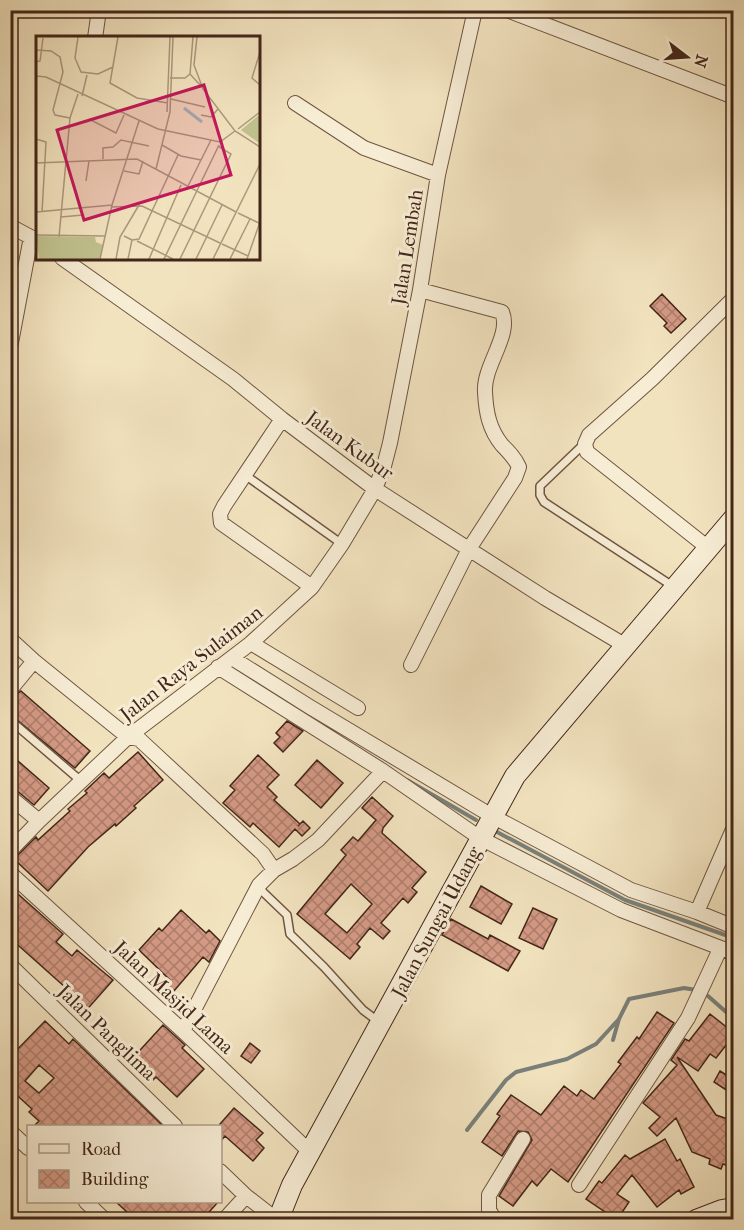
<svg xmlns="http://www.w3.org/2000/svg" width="744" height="1230" viewBox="0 0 744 1230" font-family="'IM FELL French Canon',serif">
	<defs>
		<pattern id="building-cross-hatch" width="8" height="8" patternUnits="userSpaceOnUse" patternTransform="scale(1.5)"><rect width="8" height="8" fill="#d59a85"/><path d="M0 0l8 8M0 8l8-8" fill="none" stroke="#ae7d6c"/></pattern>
	</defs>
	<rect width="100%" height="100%" fill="#f2e3bf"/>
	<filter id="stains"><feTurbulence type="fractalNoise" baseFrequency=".00333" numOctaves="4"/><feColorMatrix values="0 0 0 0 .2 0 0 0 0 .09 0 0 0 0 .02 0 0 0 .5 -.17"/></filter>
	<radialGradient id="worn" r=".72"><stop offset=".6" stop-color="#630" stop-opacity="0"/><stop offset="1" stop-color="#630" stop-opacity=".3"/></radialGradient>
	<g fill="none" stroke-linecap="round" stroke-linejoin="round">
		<!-- stream -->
		<path stroke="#7a807a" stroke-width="4" d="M407,780L476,820
			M497,832L625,900L734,938
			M708,996L734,1019
			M613,1040L619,1019L629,999L684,988L696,990
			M467,1130L506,1080L516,1072L567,1059L596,1044L619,1019"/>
	</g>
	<!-- building -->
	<path fill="url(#building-cross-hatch)" stroke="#432619" stroke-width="1.5" fill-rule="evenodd" d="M662,294L686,319L671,333L664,326L667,323L650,306Z
		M21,691L90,751L75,768L10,714V699Z
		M287,721L303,731L283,752L274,743L280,737L276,733Z
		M138,752L163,780L134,806L136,808L116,826L115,824L88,847L48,891L14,859L36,837L38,840L70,811L68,809L87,793L85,791L104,773L109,778Z
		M10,754L49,788L34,805L10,785Z
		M258,755L279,775L267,787L277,797L274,800L300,824L298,826L303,821L310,828L302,836L295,829L279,847L253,823L250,827L223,803L235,790L230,786Z
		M317,760L343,783L321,808L295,785Z
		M372,797L393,816L383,828L382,833L426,872L412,888L417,892L408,903L403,898L381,923L390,931L383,939L370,928L357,944L360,947L350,959L297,914L346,855L341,850L353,837L358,841L376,820L362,808ZM351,884L372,904L347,933L325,914Z
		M481,886L512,904L501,924L470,907Z
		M10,887L63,934L56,942L72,956L77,950L113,980L83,1014L70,1002L75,996L10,938Z
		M533,908L557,919L543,949L519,938Z
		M181,910L206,933L209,930L220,941L209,962L203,957L174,991L166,983L170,980L139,950L159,928L162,931Z
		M451,919L488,939L490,935L520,951L508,971L442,935Z
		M657,1012L674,1023L568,1182L551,1169L537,1186L532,1181L513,1206L499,1196L532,1140L528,1132L518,1131L502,1156L482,1142L500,1116L497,1114L511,1095L541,1115L564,1086L577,1096L581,1090L594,1099L621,1064L618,1062L637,1037L639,1039Z
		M710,1014L734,1033V1035L716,1058L710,1054L698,1071L677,1057L716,1115L734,1121V1168L723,1164L721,1169L709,1164L710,1159L692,1152L676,1118L657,1136L649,1128L660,1117L643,1103L677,1065L671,1060L685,1039L689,1041Z
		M45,1021L69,1044L73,1039L163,1126H34L39,1121L29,1112L32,1109L10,1089V1057ZM39,1065L54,1078L39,1093L25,1081Z
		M163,1025L185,1045L182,1048L204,1069L177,1097L156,1077L153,1080L131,1060Z
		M250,1043L260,1051L251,1063L241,1056Z
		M720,1071L734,1080V1095L714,1082Z
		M234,1108L263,1133L256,1140L264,1148L253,1161L225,1136L220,1142V1124Z
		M665,1139L677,1161L680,1159L694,1187L681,1194L679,1190L657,1207L632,1175L617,1194L629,1202L617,1220L586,1199L599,1181L602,1183L625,1155L630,1159Z
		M116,1202H218L202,1220H136Z"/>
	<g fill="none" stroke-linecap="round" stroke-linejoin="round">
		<!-- lane casing -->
		<g stroke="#6f5542" stroke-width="10">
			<path id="lane" d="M585,443L540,486V495L544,502L674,587
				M245,475L342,544
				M10,720L81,781
				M259,885L263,892L287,915L290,934L324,967L363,1010L379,1022"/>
		</g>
		<!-- street casing -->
		<g stroke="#6f5542" stroke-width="16">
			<path id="street" d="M507,10L734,97
				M95,38L99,10
				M295,103L364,148L438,175
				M10,226L38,241
				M62,258L233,379L282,419L375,489L545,598L626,646
				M10,348L31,237
				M282,419L224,506L220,514L221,523L312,587
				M707,547L587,452L585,444L589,435L652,379L734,298
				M10,639L34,661L128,737L139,739L263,854L274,870
				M251,643L358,708
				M232,658L310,707L492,816L631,890L697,912L734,927
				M411,665L469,549L515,478L519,467C515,458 509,452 502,445C489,429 486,412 485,392C483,366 512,335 502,312L420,290
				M218,667L383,771L480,838L621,910L734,953
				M10,690L34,661
				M10,797L39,821
				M10,851L39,821L128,737L251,643L312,587L342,544L375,489L384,466L390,443L420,290L438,175L475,10
				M10,873L183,1031L310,1152
				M697,912L734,827
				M10,965L175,1126
				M183,1031L259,885L274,870L293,859L318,840L383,771
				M10,1131L28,1148
				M220,1171L246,1196L277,1220
				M579,1185L688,1018L720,949
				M86,1202L105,1220
				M224,1220L246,1196
				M495,1220L489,1210V1195L523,1139"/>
		</g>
		<!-- secondary casing -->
		<g stroke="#432619" stroke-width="22">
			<path id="secondary" d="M278,1220L292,1185L515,776L734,518
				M696,1220L722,1210L734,1208"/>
		</g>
		<!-- lane -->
		<use href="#lane" stroke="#f7edd5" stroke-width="7"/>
		<!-- street -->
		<use href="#street" stroke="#f7edd5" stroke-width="14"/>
		<!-- secondary -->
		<use href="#secondary" stroke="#f7edd5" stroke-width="20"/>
	</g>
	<g text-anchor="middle" stroke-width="6" stroke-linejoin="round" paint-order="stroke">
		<!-- street labels -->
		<g font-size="20" fill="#432619" stroke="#f7edd5">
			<text transform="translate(407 247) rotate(-81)" y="7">Jalan Lembah</text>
			<text transform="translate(350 445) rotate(36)" y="7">Jalan Kubur</text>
			<text transform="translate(191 663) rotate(-38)" y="7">Jalan Raya Sulaiman</text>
			<text transform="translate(436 922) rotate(-62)" y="7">Jalan Sungai Udang</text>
			<text transform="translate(174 997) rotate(43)" y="7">Jalan Masjid Lama</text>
			<text transform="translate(107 1032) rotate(44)" y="7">Jalan Panglima</text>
		</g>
	</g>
	<!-- overview -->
	<g transform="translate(36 36)">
		<rect width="224" height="224" fill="#f2e3bf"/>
		<path d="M0,200L59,201L60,206L67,209L64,223H3Z" fill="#c0c28e"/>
		<path d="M223,79V107L205,94Z" fill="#c0c28e"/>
		<path fill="none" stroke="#9ebcbb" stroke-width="3" d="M148,72L166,86"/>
		<path fill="none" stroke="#ac977d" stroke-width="1.5" d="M42,1L39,22L45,36L62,38L77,31M82,1L74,47L101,62L132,67M157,1L154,38L165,50M161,1L158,29L167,53L199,95L224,111M0,14L15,15L24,21L27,36L17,74L19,79L34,82M224,16L216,42L224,49M0,26L4,25L7,2M0,40L10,41L122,93L184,106L199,95M134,42H149L154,38M46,60L51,39M135,63L169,71M131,76L134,1M165,79L175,81L182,73M53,83L80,97L88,79M202,93L224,76M0,103L10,106L6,176M126,109L145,120L165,124M67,123V112L77,111L85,104L113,110M0,127L101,123L200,176M120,133L134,76L137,1M88,135L103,138L107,125M50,145L53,125M151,152L175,104M75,171L106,170L184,207M0,176L76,169M202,177L223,187M25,181L47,179M0,199L69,200M88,200L96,204L92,223M23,201L34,82L42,58M96,204L103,203L142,119M101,205L137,223M186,208L212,220M64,223L76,169L103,85M80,223L84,201L103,169M113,223L145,149M128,223L183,109M144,223L195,118L182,110M160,223L186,169M177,223L224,128M194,223L214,183M211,223L224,186"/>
		<path fill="#c2185b" fill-opacity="0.15" stroke="#c2185b" stroke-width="3" d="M168,49L195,139L48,184L21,94Z"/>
		<rect width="224" height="224" fill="none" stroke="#432619" stroke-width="3"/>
	</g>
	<!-- margin -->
	<rect width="744" height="1230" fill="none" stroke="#f2e3bf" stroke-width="36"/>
	<rect x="12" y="12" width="720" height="1206" fill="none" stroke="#432619" stroke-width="3"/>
	<rect x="18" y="18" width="708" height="1194" fill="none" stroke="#432619" stroke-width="1.5"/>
	<!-- legend -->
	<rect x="27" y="1125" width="195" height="78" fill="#f7edd5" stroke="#af9d8a" stroke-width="1.5"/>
	<rect x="39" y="1144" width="30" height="9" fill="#f7edd5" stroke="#af9d8a" stroke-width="1.5"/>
	<text x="81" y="1155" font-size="18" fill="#432619">Road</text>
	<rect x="39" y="1170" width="30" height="18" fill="url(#building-cross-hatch)" stroke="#af9d8a" stroke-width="1.5"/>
	<text x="81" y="1185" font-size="18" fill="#432619">Building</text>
	<!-- north arrow -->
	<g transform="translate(687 57) rotate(107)" stroke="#f7edd5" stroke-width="4.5" paint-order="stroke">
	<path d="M0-4.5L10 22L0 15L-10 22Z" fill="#432619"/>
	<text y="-9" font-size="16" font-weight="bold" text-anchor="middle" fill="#432619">N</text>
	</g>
	<rect width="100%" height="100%" filter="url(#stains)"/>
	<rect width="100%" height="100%" fill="url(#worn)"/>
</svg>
